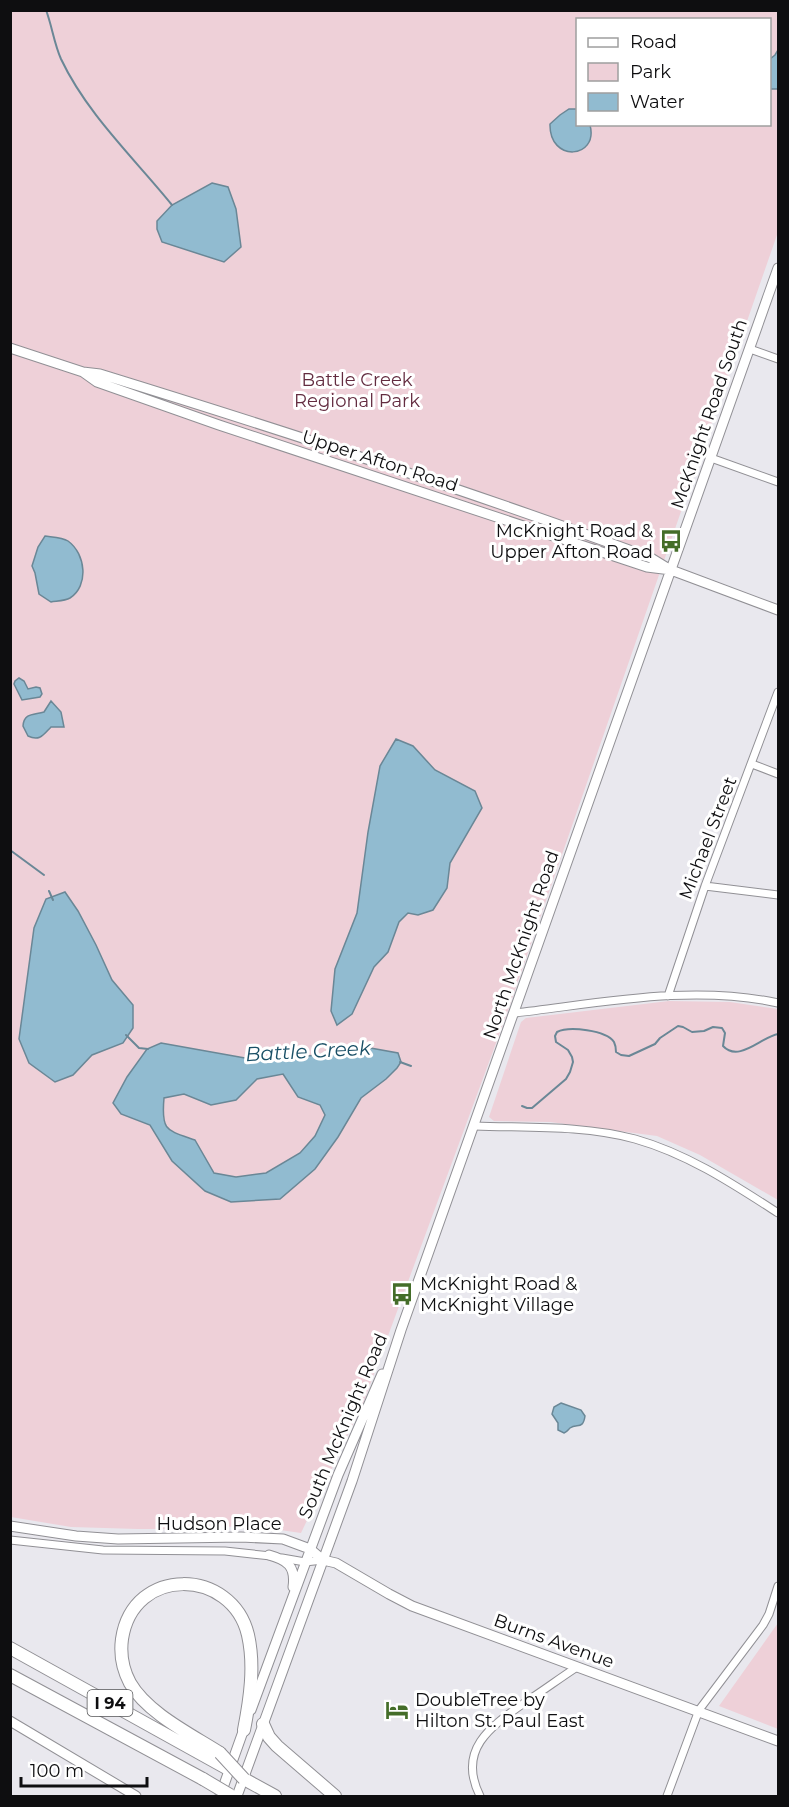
<svg xmlns="http://www.w3.org/2000/svg" width="789" height="1807" viewBox="0 0 789 1807" font-family="Montserrat,sans-serif">
	<rect width="100%" height="100%" fill="#e9e8ee"/>
	<!-- green -->
	<path fill="#eed0d8" fill-rule="evenodd" d="M11,11H778V232L506,1016L364,1401L301,1533L259,1527L179,1526L172,1529H138L71,1527L11,1517ZM578,20H770V124H578Z
		M669,1001L730,1002L778,1009V1200L700,1155L657,1136L550,1122L494,1121L489,1117L521,1022L526,1018Z
		M778,1623V1729L719,1706Z"/>
	<!-- water -->
	<path fill="#91bbd0" stroke="#6a8796" stroke-width="1.5" fill-rule="evenodd" d="M778,50V89H770V59L775,55Z
		M569,109H577L578,124L590,125C599,159 549,163 550,124L560,115Z
		M212,183L228,187L236,209L241,247L224,262L162,242L157,229V221L172,205Z
		M45,536C51,537 62,537 68,541C86,554 89,586 70,598C65,601 57,601 51,602L39,594L35,573L32,566L38,547Z
		M19,678L24,681L28,689L36,687L40,688L42,694L40,697L22,700L14,684L15,681Z
		M51,701L61,712L64,727H51C44,734 40,742 28,736L23,726C24,713 33,715 44,712Z
		M396,739L413,746L435,770L475,791L482,808L450,863L447,888L433,910L418,915L408,913L399,922L388,952L374,967L352,1014L337,1025L331,1011L335,969L357,913L368,832L380,766Z
		M65,892L78,911L96,945L112,980L133,1005V1028L123,1043L92,1055L73,1075L55,1082L29,1063L19,1039L34,928L46,899Z
		M161,1043L245,1058L302,1057L365,1047L398,1053L401,1062L397,1068L386,1079L361,1098L338,1137L315,1169L280,1199L231,1202L205,1191L172,1161L150,1125L121,1114L113,1103L127,1077L147,1049ZM283,1074L298,1097L320,1105L325,1115L315,1136L300,1153L266,1173L236,1177L214,1173L195,1140C166,1130 161,1131 164,1098L184,1094L211,1105L236,1100L257,1079Z
		M561,1403L581,1410L585,1416C583,1430 577,1423 570,1428C568,1430 567,1432 564,1433L558,1430V1423L552,1414L554,1407Z"/>
	<g fill="none" stroke-linecap="round" stroke-linejoin="round">
		<!-- stream -->
		<path stroke="#6a8796" stroke-width="2" d="M46,10C52,26 54,43 61,59C87,114 134,158 172,205
			M10,850L44,875
			M49,891L53,900
			M126,1035L139,1048L148,1049
			M400,1062L411,1066
			M522,1106L527,1108H532L566,1079L570,1072L573,1062L572,1057L568,1050L556,1042L555,1036L557,1032C569,1026 606,1030 614,1042C616,1046 616,1048 616,1052L621,1055L629,1056L655,1044L660,1038L678,1026L683,1027L692,1032L704,1031L713,1027L722,1028L725,1033L723,1046C739,1063 761,1037 778,1034"/>
		<!-- street casing -->
		<g stroke="#919095" stroke-width="9">
			<path id="street" d="M750,349L778,359
				M711,458L778,482
				M752,764L778,774
				M705,886L778,895
				M668,996L705,886L778,692
				M515,1013C601,1003 692,984 778,1003
				M475,1126C528,1128 583,1125 635,1139C688,1154 733,1184 778,1213
				M10,1540L103,1550L225,1551L271,1556
				M282,1558L305,1562L323,1560
				M480,1796C456,1748 493,1725 527,1701C544,1690 560,1678 577,1667
				M667,1796L699,1710L763,1625L769,1614L778,1586"/>
		</g>
		<!-- secondary casing -->
		<g stroke="#919095" stroke-width="11">
			<path id="secondary" d="M10,348L83,372L100,374C285,431 469,491 651,558L669,569
				M83,372L97,382L219,425L647,567L671,570L778,610
				M10,1526L76,1536L118,1539L241,1537L283,1539L310,1549L323,1560L336,1563L389,1594L412,1606L778,1741
				M269,1555C287,1560 296,1566 293,1587
				M251,1710L338,1475L382,1374
				M10,1721L136,1796
				M220,1796L245,1726
				M237,1796L352,1481L401,1330L778,268"/>
		</g>
		<!-- highway casing -->
		<g stroke="#919095" stroke-width="14">
			<path id="highway" d="M10,1648L228,1769
				M10,1675L203,1779
				M263,1724L269,1737L277,1746L335,1796
				M220,1753C192,1735 147,1713 130,1683C123,1670 120,1654 122,1639C133,1565 232,1568 248,1635C255,1666 250,1699 244,1730
				M244,1779L275,1796"/>
		</g>
		<!-- street -->
		<use href="#street" stroke="#fff" stroke-width="7"/>
		<!-- secondary -->
		<use href="#secondary" stroke="#fff" stroke-width="9"/>
		<!-- highway -->
		<use href="#highway" stroke="#fff" stroke-width="12"/>
		<!-- highway-bridge casing -->
		<g stroke="#919095" stroke-width="14" stroke-linecap="butt">
			<path id="highway-bridge" d="M220,1753L244,1779
				M203,1779L230,1795"/>
		</g>
		<!-- highway-bridge -->
		<use href="#highway-bridge" stroke="#fff" stroke-width="12"/>
	</g>
	<!-- icons -->
	<defs>
		<g id="bus-bare" transform="scale(1.8)"><path d="M-5-6H5V4H4V6H2V4H-2V6H-4V4H-5ZM-3.5-4V0h7V-4ZM-3.5 1.2v1.5H-2V1.2ZM2 1.2v1.5H3.5V1.2Z" fill="#446d29" stroke="#fff" stroke-width="2.5" paint-order="stroke"/></g>
		<g id="hotel-bare" transform="scale(1.8)"><path d="M-6-4.5h1.5V1H6V5H4.5V3h-9V5H-6ZM-4 0a1.8 1.8 0 1 1 3.6 0ZM.5 0V-2.5h3Q6-2.5 6 0Z" fill="#446d29" stroke="#fff" stroke-width="2.5" paint-order="stroke"/></g>
	</defs>
	<g fill-rule="evenodd">
		<use href="#bus-bare" x="671" y="541"/>
		<use href="#bus-bare" x="402" y="1294"/>
		<use href="#hotel-bare" x="397" y="1710"/>
	</g>
	<g text-anchor="middle" stroke-width="6" stroke-linejoin="round" paint-order="stroke">
		<!-- shield labels -->
		<rect fill="#fff" stroke="#565658" stroke-width="1.5" x="87.5" y="1690" width="45" height="26" rx="4.5"/>
		<g font-size="16" font-weight="bold" fill="#0e0e10">
			<text x="110" y="1709">I 94</text>
		</g>
		<!-- park labels -->
		<g font-size="18" fill="#632c40" stroke="#fff">
			<text x="357" y="386">Battle Creek<tspan x="357" dy="21">Regional Park</tspan></text>
		</g>
		<!-- street labels -->
		<g font-size="18" fill="#0e0e10" stroke="#fff">
			<text transform="translate(709 414) rotate(-71)" y="6">McKnight Road South</text>
			<text transform="translate(380 461) rotate(18)" y="6">Upper Afton Road</text>
			<text transform="translate(708 838) rotate(-69)" y="6">Michael Street</text>
			<text transform="translate(521 945) rotate(-71)" y="6">North McKnight Road</text>
			<text transform="translate(343 1426) rotate(-67)" y="6">South McKnight Road</text>
			<text x="219" y="1530">Hudson Place</text>
			<text transform="translate(554 1641) rotate(20)" y="6">Burns Avenue</text>
		</g>
		<!-- poi labels -->
		<g font-size="18" fill="#0e0e10" stroke="#fff" text-anchor="start">
			<text x="653" y="537" text-anchor="end">McKnight Road &amp;<tspan x="653" dy="21">Upper Afton Road</tspan></text>
			<text x="420" y="1290">McKnight Road &amp;<tspan x="420" dy="21">McKnight Village</tspan></text>
			<text x="415" y="1706">DoubleTree by<tspan x="415" dy="21">Hilton St. Paul East</tspan></text>
		</g>
		<!-- water labels -->
		<g font-size="20" font-style="italic" fill="#184e65" stroke="#fff">
			<text transform="translate(308 1051) rotate(-3)" y="7">Battle Creek</text>
		</g>
	</g>
	<!-- border -->
	<rect width="789" height="1807" fill="none" stroke="#0e0e10" stroke-width="24"/>
	<!-- legend -->
	<rect x="576" y="18" width="195" height="108" fill="#ffffff" stroke="#9f9f9f" stroke-width="1.5"/>
	<rect x="588" y="38" width="30" height="9" fill="#ffffff" stroke="#9f9f9f" stroke-width="1.5"/>
	<text x="630" y="48" font-size="18" fill="#0e0e10">Road</text>
	<rect x="588" y="63" width="30" height="18" fill="#eed0d8" stroke="#9f9f9f" stroke-width="1.5"/>
	<text x="630" y="78" font-size="18" fill="#0e0e10">Park</text>
	<rect x="588" y="93" width="30" height="18" fill="#91bbd0" stroke="#9f9f9f" stroke-width="1.5"/>
	<text x="630" y="108" font-size="18" fill="#0e0e10">Water</text>
	<!-- scale -->
	<path d="M21 1777v9h126v-9" fill="none" stroke="#0e0e10" stroke-width="3"/>
	<text x="30" y="1777" font-size="18" fill="#0e0e10" stroke="#ffffff" stroke-width="4.5" paint-order="stroke">100 m</text>
</svg>
